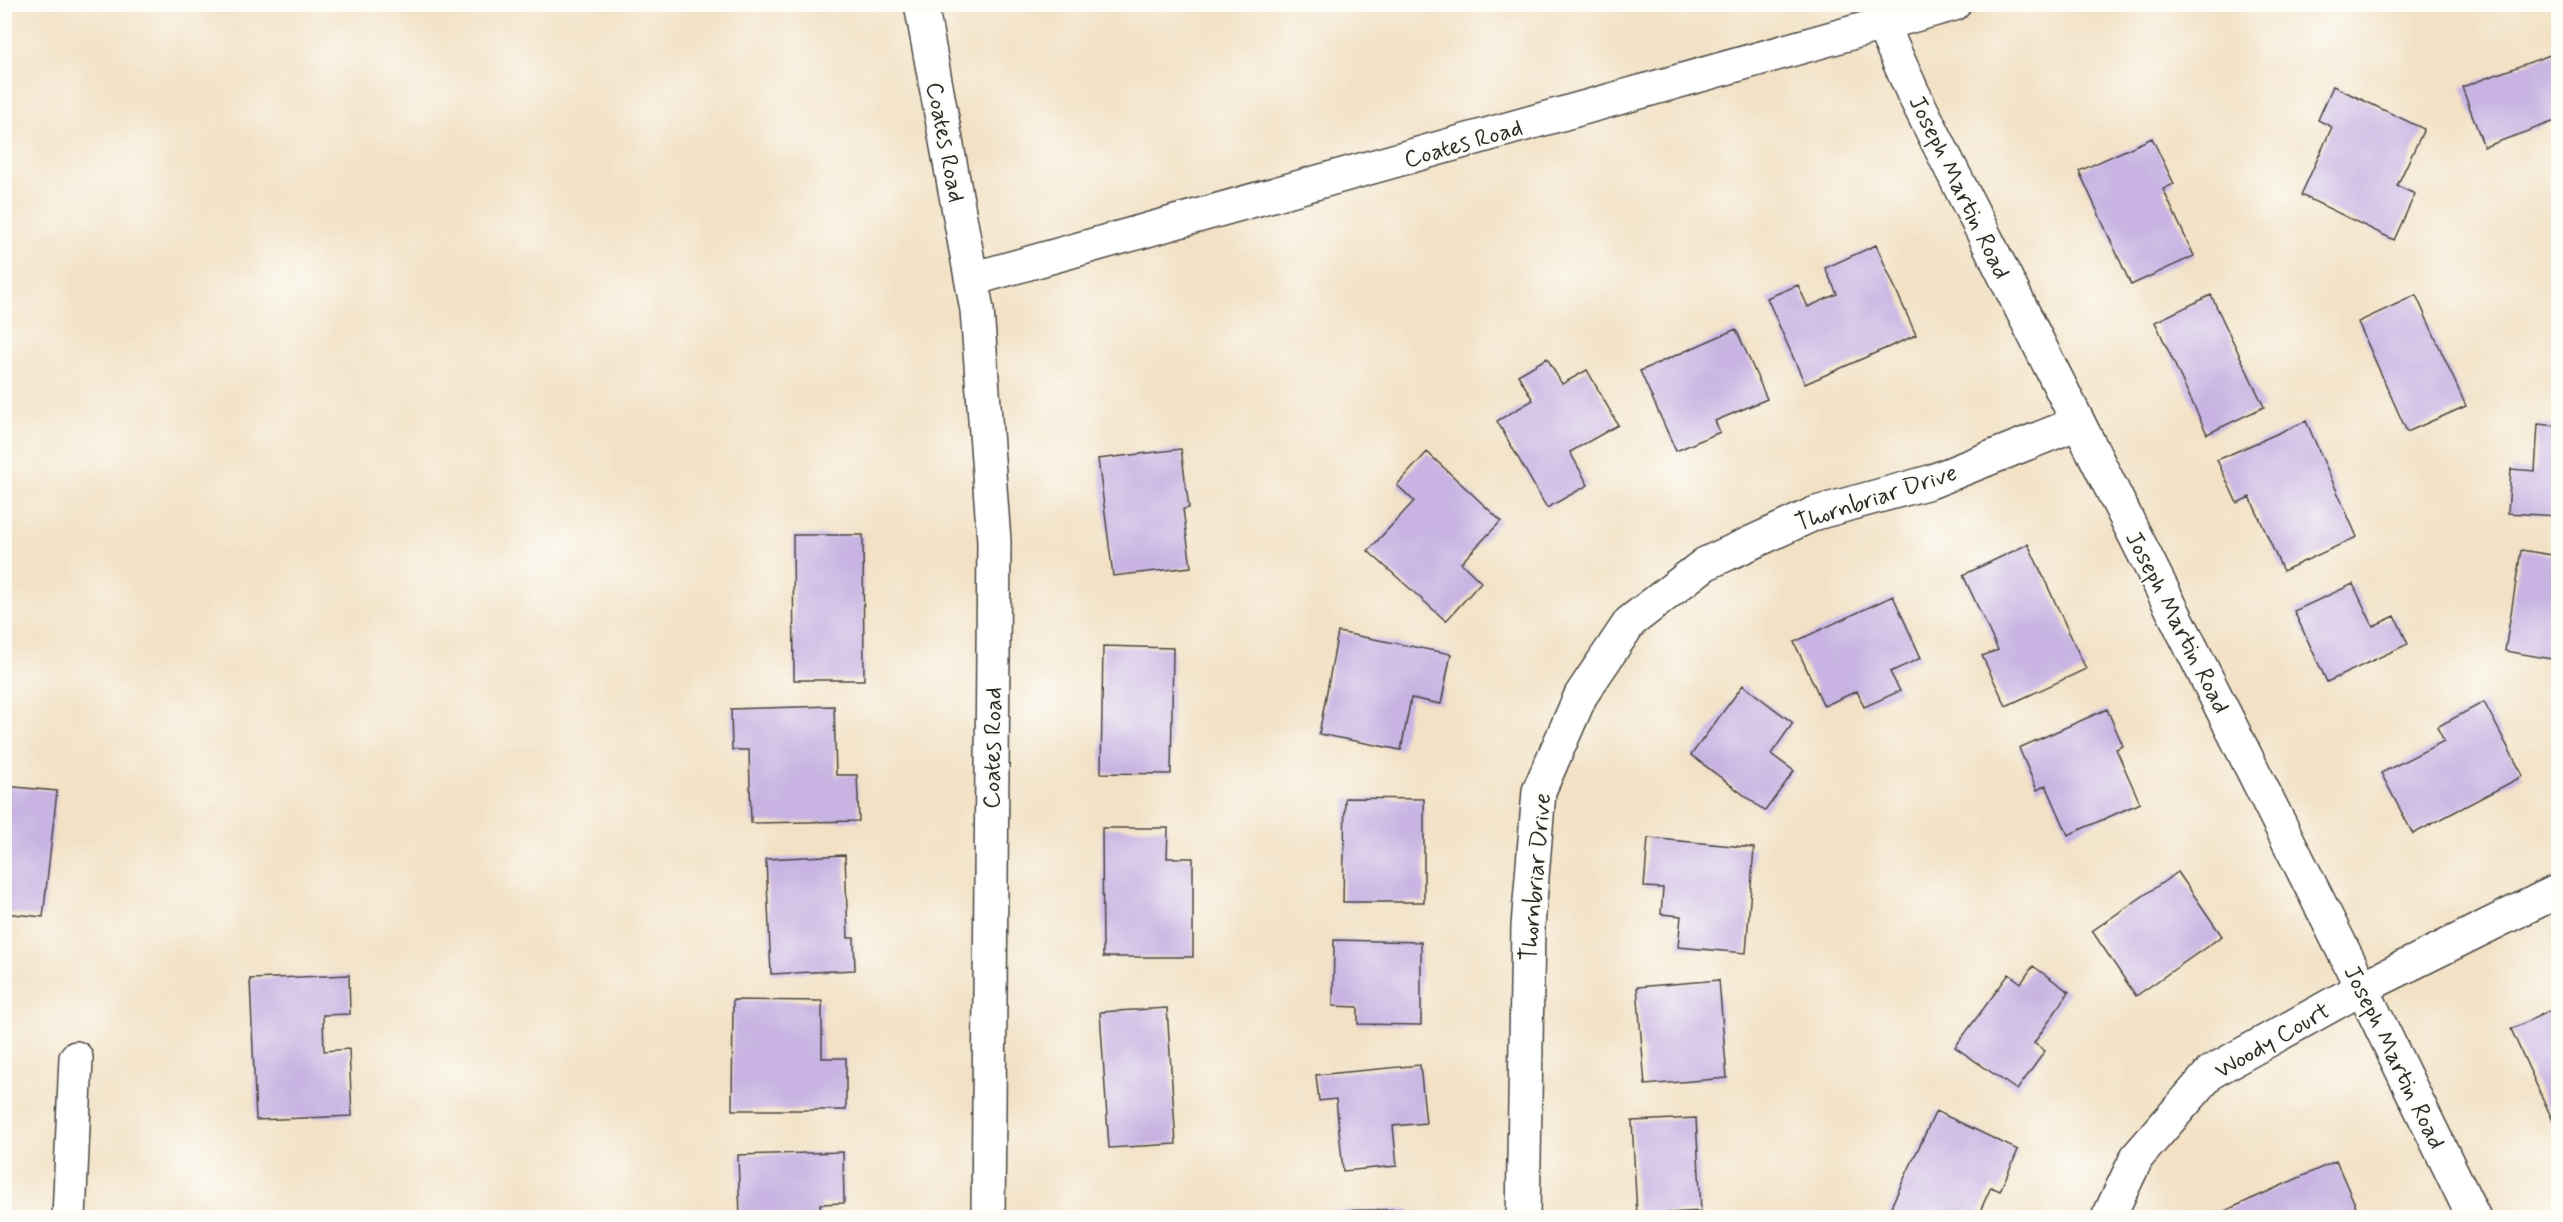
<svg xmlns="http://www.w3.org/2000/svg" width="2563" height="1222" viewBox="0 0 2563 1222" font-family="Mynerve,sans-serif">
	<rect width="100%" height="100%" fill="#fdfcf7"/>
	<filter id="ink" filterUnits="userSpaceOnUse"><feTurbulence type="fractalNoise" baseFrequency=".0167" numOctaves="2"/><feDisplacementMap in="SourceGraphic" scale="12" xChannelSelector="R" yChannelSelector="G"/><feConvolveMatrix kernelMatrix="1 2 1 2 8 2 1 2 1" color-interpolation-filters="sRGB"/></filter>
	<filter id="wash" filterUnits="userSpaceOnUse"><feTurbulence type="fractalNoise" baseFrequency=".008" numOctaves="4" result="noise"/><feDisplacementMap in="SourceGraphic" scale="24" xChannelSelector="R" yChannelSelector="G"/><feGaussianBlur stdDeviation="1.35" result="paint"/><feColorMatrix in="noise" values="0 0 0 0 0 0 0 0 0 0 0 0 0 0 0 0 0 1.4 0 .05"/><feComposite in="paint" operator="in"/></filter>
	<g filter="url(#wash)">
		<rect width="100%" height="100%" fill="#f2e1c5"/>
		<g id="blocks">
			<!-- building -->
			<path fill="#c8b3e2" d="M2558,52V120L2484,147L2462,87Z
				M2333,86L2424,129L2397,186L2415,194L2394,240L2301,195L2332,127L2318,120Z
				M2152,138L2174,184L2163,189L2194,256L2131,285L2079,171Z
				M1876,245L1916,335L1805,384L1767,298L1798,285L1808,307L1837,294L1825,268Z
				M2211,295L2264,407L2207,434L2155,322Z
				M2416,295L2466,406L2407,432L2358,322Z
				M1736,329L1767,399L1715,421L1720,432L1676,451L1640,371Z
				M1547,358L1562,384L1587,370L1618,425L1570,452L1588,485L1547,508L1497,421L1533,400L1518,375Z
				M2306,421L2357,537L2283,571L2250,497L2237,503L2217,460Z
				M2538,424L2558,426V516L2508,513L2511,469L2535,471Z
				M1181,449L1189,508L1183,509L1191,567L1113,576L1098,459Z
				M1427,452L1501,521L1461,563L1481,582L1446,621L1368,551L1414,501L1397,485Z
				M793,535H863L864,680H794Z
				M2028,544L2086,669L2006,706L1982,656L1998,650L1963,575Z
				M2521,550L2558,556V660L2505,651Z
				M2353,584L2373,626L2395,616L2408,644L2327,682L2294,611Z
				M1893,596L1921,658L1890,672L1900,691L1864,707L1857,691L1824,706L1794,642Z
				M1338,632L1451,654L1441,704L1411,698L1401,750L1319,734Z
				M1103,646L1173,648L1171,774L1101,773Z
				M1743,685L1793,723L1771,754L1794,771L1765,811L1691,755Z
				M2484,702L2523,776L2413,834L2381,773L2444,741L2437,727Z
				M834,706L836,775H857L859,821L751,823L749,750H732L731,709Z
				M2107,709L2123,746L2116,749L2140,803L2068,835L2046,785L2037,790L2019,748Z
				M4,786L57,791L43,917L4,913Z
				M1345,798L1424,799V902H1343Z
				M1102,828H1168L1167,858H1193V957H1103Z
				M1648,838L1754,848L1746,953L1678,947L1681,916L1661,914L1663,888L1644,887Z
				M845,855L848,938H854L855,970L771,974L766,859Z
				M2178,872L2222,936L2136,996L2092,931Z
				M1334,940L1421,942V1025L1358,1024V1007L1333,1006Z
				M2033,966L2069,992L2034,1043L2045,1051L2017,1090L1955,1047L2009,974L2021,983Z
				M349,975L350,1014L323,1015L324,1051L349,1049L352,1116L256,1120L250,979Z
				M1719,980L1727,1078L1645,1085L1637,987Z
				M733,1000L822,1001V1058H846V1110H732Z
				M2558,1007V1132L2511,1029Z
				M1167,1008L1176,1144L1109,1148L1100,1012Z
				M1420,1065L1426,1123L1393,1126L1397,1166L1343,1171L1336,1099L1319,1101L1316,1075Z
				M1936,1111L2018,1150L2000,1191L1991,1187L1977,1218H1898L1888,1213Z
				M1696,1118L1701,1211L1637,1215L1632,1121Z
				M843,1152L844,1203L820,1204L821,1218H740L738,1155Z
				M2336,1161L2361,1218H2219L2218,1214Z
				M1410,1209V1218H1330L1329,1211Z"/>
		</g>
	</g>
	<g filter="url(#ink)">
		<use href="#blocks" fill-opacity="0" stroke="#494642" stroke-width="1.5"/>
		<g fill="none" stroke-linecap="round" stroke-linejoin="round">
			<!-- minor casing -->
			<g stroke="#494642" stroke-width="36">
				<path id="minor" d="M921,4L977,310L994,541L988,1218
					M1883,26L1913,93L2362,988L2474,1218
					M972,279L1954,4
					M69,1218L76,1058
					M1523,1218L1528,926L1539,791L1581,695L1630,622L1705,564L1816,513L1930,482L2078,423
					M2108,1218L2137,1157L2211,1072L2362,988L2558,891"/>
			</g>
			<!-- minor -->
			<use href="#minor" stroke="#fff" stroke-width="33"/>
		</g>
	</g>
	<g text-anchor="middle" stroke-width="4.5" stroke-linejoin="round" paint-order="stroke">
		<!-- street labels -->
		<g font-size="24" fill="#2b2b2b" stroke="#fdfcf7">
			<text transform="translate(946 142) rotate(79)" y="8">Coates Road</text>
			<text transform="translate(1463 143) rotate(-16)" y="8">Coates Road</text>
			<text transform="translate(1960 187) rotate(64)" y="8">Joseph Martin Road</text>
			<text transform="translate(1876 497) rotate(-18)" y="8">Thornbriar Drive</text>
			<text transform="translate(2178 622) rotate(63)" y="8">Joseph Martin Road</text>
			<text transform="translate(992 748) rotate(-89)" y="8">Coates Road</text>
			<text transform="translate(1535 877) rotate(-85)" y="8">Thornbriar Drive</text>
			<text transform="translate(2272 1040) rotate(-30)" y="8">Woody Court</text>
			<text transform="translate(2395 1057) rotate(64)" y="8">Joseph Martin Road</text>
		</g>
	</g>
	<!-- margin -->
	<rect width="2563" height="1222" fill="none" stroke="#fdfcf7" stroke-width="24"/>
</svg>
